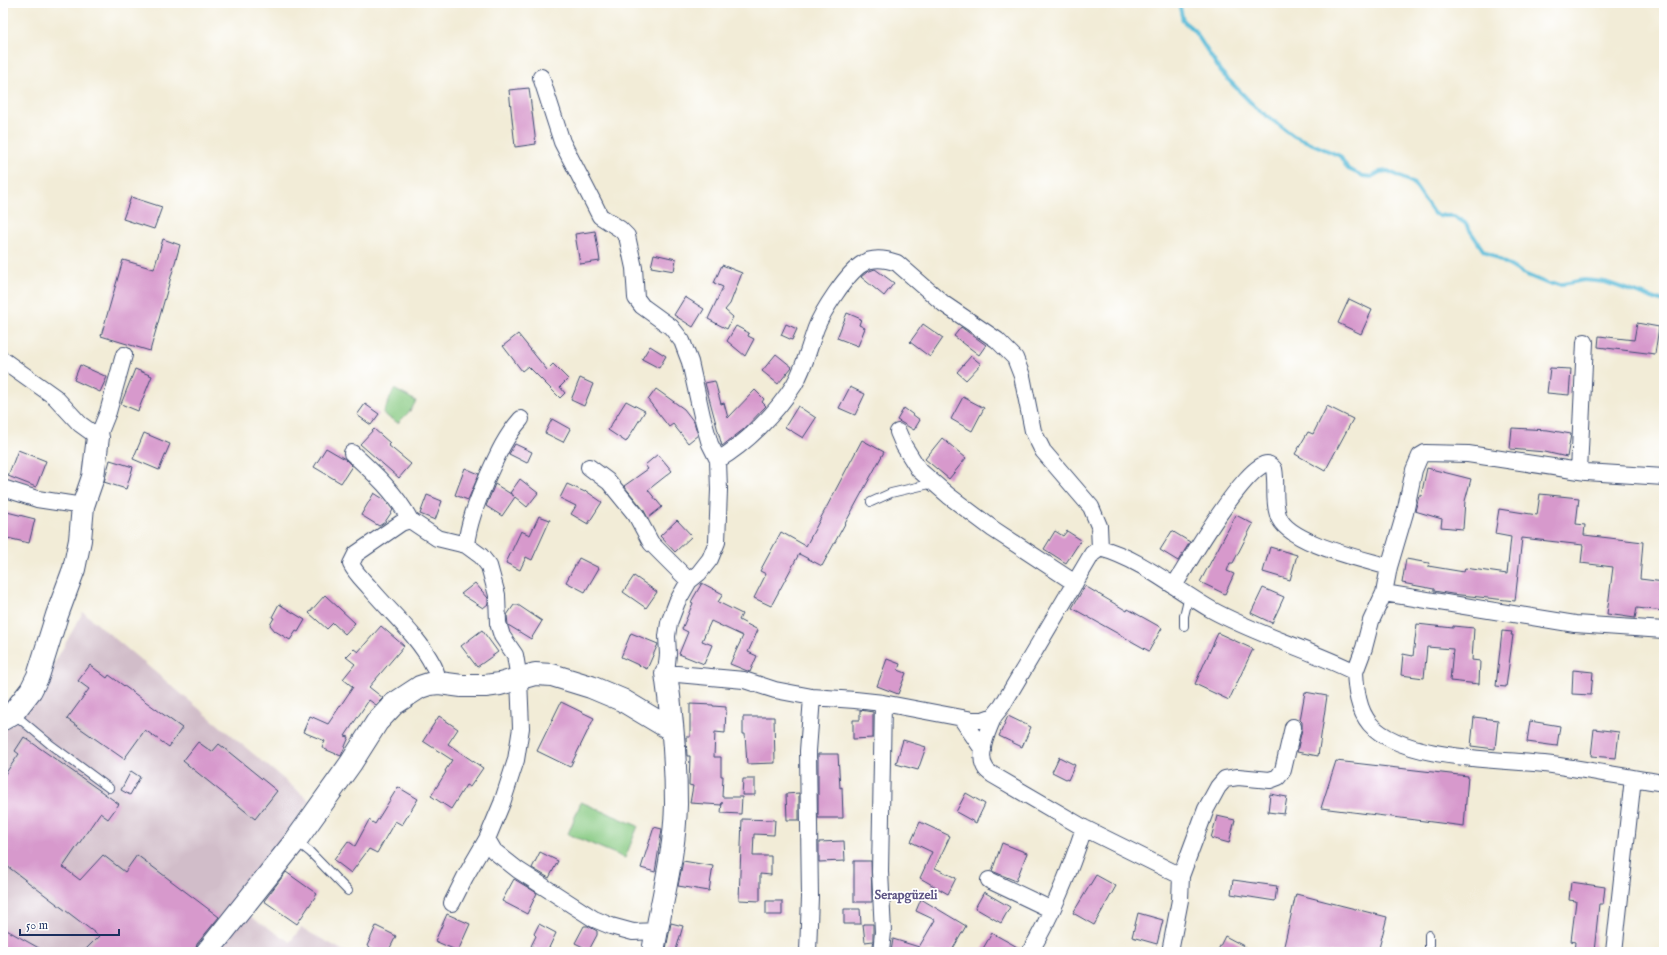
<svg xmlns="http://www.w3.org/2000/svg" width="1667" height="955" viewBox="0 0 1667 955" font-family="'IM FELL English',serif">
	<rect width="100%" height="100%" fill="#fff"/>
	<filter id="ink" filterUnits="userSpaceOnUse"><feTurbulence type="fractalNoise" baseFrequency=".025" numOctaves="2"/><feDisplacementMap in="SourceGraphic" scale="8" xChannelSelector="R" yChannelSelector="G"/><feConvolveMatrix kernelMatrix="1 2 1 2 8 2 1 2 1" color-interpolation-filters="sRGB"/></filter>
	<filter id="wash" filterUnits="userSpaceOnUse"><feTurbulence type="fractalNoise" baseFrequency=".012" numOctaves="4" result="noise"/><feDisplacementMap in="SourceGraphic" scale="16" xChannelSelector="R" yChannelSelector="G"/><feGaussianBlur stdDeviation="0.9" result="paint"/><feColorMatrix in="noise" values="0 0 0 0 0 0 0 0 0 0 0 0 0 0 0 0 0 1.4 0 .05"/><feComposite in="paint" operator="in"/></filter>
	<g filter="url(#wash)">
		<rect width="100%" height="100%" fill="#f2ecd7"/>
		<!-- industrial -->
		<path fill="#d1bdc9" d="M83,612L310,801L234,906L290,942L301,928L346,952H3V725L28,710Z"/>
		<!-- green -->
		<path fill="#88ca83" stroke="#527c70" d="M394,389L416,401L411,410L398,423L383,414Z
			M581,802L638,826L625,858L568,834Z"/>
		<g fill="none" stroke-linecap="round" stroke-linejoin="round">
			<!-- stream -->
			<path stroke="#5abbd8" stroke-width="4" d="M1179,3L1183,21L1194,30L1221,72L1256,108L1294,136L1340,156L1348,169L1363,176L1371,177L1380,172L1388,171L1413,183L1434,214L1444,216H1454L1465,223L1483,250L1522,273L1548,284H1563L1584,280L1605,282L1664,302"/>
		</g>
		<g id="blocks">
			<!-- building -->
			<path fill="#d799cc" d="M529,88L536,144L515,147L509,90Z
				M131,197L162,207L154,229L123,219Z
				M595,231L600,261L580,264L575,234Z
				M163,239L180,245L150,351L101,336L123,260L154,269Z
				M654,254L676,259L674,271L651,267Z
				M722,265L742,273L730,304L725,310L733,317L727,329L708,319L723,287L714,283Z
				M875,269L894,283L884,296L861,277L867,272Z
				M685,297L704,309L693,327L674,315Z
				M1349,299L1372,310L1361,334L1338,323Z
				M847,313L861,319L859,325L865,328L858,346L837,338Z
				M1637,323L1659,327L1655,354L1598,347L1599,336L1634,340Z
				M786,324L797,329L792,340L781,335Z
				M923,324L943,338L930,357L910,342Z
				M736,326L749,333L748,336L754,339L745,356L727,341Z
				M961,327L986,345L979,355L954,336Z
				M518,334L547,370L553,364L568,379L560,387L565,393L560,398L528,366L522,371L503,346Z
				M650,346L666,356L659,368L642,359Z
				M776,354L792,367L778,384L762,371Z
				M971,356L981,364L966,380L957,372Z
				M80,365L107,377L100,392L74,380Z
				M1550,368L1571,369L1569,395L1547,393Z
				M135,369L152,376L138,411L121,404Z
				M580,378L593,384L584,406L571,400Z
				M715,381L721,404L724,403L728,418L755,390L764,399L762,402L766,406L744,429L722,446L705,383Z
				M850,387L865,394L855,415L839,408Z
				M656,389L684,409L694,422L698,435L688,443L673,424L669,427L648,400Z
				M963,397L984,408L972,431L951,419Z
				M626,401L645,411L626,442L608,430Z
				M365,404L379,414L371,425L357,415Z
				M798,406L816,418L803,438L785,427Z
				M1327,406L1353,419L1325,471L1295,454L1308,432L1313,434Z
				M904,408L920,420L914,430L897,420Z
				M552,419L570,429L563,442L545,433Z
				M1512,428L1548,430L1571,434L1567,457L1545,452L1510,449Z
				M374,429L390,443L388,445L411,464L399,478L360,444Z
				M144,433L170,444L159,470L133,459Z
				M942,438L966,458L949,479L925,459Z
				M862,440L884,452L822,566L799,554L771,606L754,598L766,574L760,571L781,532L806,546Z
				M515,444L532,452L527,463L509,454Z
				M326,448L345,459L352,466L341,483L314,467Z
				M18,450L46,461L36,487L8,476Z
				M658,454L672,471L648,490L662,507L648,518L643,509L624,486L648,469L645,465Z
				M110,460L133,467L126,489L104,482Z
				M465,468L479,474L468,500L455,495Z
				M1427,468L1471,479L1465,501L1463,529L1441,527L1442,519L1415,511L1419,496H1421Z
				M520,479L538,493L527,507L515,497L502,516L486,506L495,484L514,496L510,493Z
				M567,484L585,492L586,491L602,502L588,524L571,514L576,506L560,498Z
				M374,493L385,500L393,510L385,522L379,526L361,515Z
				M1540,494L1579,498L1576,524L1585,525L1584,535L1643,542L1640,579L1664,582V611L1637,608L1635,618L1607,614L1613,567L1581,563L1583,545L1522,538L1515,601L1452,594L1434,591V589L1402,583L1406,559L1429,563L1428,566L1464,572L1465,568L1507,574L1511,537L1495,534L1499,509L1537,515Z
				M427,495L442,501L435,520L420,514Z
				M3,511L35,519L29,543L3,537Z
				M1236,515L1253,524L1233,563H1230L1227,571L1234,574L1225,594L1200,582Z
				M539,516L550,520L532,560L526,557L520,570L506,563L521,531L530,535Z
				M677,520L692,536L675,552L660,536Z
				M1055,531L1063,536L1067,531L1081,540L1066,563L1044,549Z
				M1172,531L1190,542L1178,561L1160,550Z
				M1270,547L1297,555L1290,580L1263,572Z
				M579,558L599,568L585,592L566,582Z
				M634,576L657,592L646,608L623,592Z
				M475,583L488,598V604L483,608L461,594Z
				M702,583L723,594L718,602L742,614L739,620L758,630L748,652L757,656L750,672L730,664L743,636L711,621L702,641L712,645L704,664L679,654L688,632L682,629L693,603L691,602Z
				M1085,586L1127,611L1128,609L1162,628L1149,651L1072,608Z
				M1263,588L1284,597L1272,623L1251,613Z
				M325,595L355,623L345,634L333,623L327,629L309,613Z
				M279,604L305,620L298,632L296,631L290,640L275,631L270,625L274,618L272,617Z
				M514,605H518L542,621L531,639L508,625L507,615Z
				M1417,624L1453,628V626L1474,628L1472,660L1480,661L1479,684L1450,681L1453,649L1427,647L1424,678L1401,675L1403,654L1413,656Z
				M381,626L404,646L369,687L383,698L376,705L369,700L345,736L349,737L341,756L322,748L325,741L303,732L310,716L328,724L353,687L343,679L355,664L346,657L354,649L358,652Z
				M482,630L498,652L477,667L461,646Z
				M1502,631L1512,632L1511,635H1513L1506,687L1496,686Z
				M631,633L658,644L647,669L621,657Z
				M1218,633L1253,649L1229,700L1195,684Z
				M887,659L900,664L898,670L906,673L898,694L877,686Z
				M90,665L107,678L109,675L182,728L169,747L145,730L124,759L67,719L89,689L78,681Z
				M1573,670L1593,672L1591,695L1572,694Z
				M1305,692L1327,696L1318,756L1297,752L1302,729V722L1300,720Z
				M561,702L594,718L570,767L537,751Z
				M690,704L713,705V706L726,707L725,733L715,732L714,757H721V776H723L722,797H742L741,814L721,813L722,802V805L690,803L693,786L689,785L690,756H687L686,737H690Z
				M860,710L873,712V738L853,739V720H860Z
				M439,716L458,729L448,744L483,768L470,787L466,785L451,809L431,796L446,772L445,771L452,760L423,741Z
				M1008,716L1031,727L1022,747L999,736Z
				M743,717H774L775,763L747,764L745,734H743Z
				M1474,717L1498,720L1495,749L1471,746Z
				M1530,721L1560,726L1557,746L1527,742Z
				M1594,729L1619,732L1616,758L1591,756Z
				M24,737L119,804L108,819L100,813L63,867L80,880L103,855L125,872L137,855L219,917L197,944L195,952H83L99,936L3,863V777L19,754L15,751Z
				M903,740L926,747L918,770L896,764Z
				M198,742L212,752L219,744L277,791L255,819L183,761Z
				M818,754H838L840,788L842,787L843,818H818Z
				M1059,757L1075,765L1068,780L1052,772Z
				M1336,761L1468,776L1464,826L1321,808Z
				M131,771L140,777L130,795L121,790Z
				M743,779H755V795H742Z
				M398,787L418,799L402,825L395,821L377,853L369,849L351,873L334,860L348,841L355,846L369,820L375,824Z
				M799,793V820H787L786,794Z
				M966,793L985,804L976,823L956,812Z
				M1270,794L1287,797L1284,814L1268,812Z
				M1217,816L1235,820L1229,843L1211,838Z
				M742,819L775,820L774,835L754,834L753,856H771V875L760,874V901L739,900Z
				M920,822L950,836L935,868L956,878L948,894L920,878L932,852L911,842Z
				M654,827L662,829L655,872L641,868Z
				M844,841L845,861L819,862V842Z
				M1002,843L1027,853L1016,881L992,871Z
				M540,852L558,861L549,878L532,868Z
				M683,861L713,866L709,891L678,886Z
				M854,861H871L872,902H854Z
				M286,872L317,894L297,924L264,901Z
				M1096,875L1116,886L1094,925L1073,913Z
				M514,879L537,893L527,914L502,901Z
				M1233,880L1277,886L1275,901L1231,894Z
				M1571,882L1605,887L1603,904H1599L1594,952H1574L1575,942L1571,941L1576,901L1569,900Z
				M984,892L1010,907L1001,923L975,908Z
				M1296,894L1387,917L1378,952H1291L1283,950Z
				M921,899L966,926L951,952H891L893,939L919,947L935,920L916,911Z
				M766,901H782V915H766Z
				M844,909H860L861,924H844Z
				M1138,913L1163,920L1157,944L1132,937Z
				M447,914L470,924L458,951L435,941Z
				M671,923L683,926L676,950L666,949Z
				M539,924L556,933L547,952H543L531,946L536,936L534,934Z
				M863,924H873V941L865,942Z
				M376,926L396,936L388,952H379L367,946Z
				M584,926H588L597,931V935L589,950L575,943Z
				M3,928L46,952H3Z
				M992,933L1021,949V952H981Z
				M1225,936L1255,952H1217Z"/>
		</g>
	</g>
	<g filter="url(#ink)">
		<use href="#blocks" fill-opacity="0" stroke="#3b4b70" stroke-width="1"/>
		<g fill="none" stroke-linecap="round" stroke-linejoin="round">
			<!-- lane casing -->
			<g stroke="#3b4b70" stroke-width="10">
				<path id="lane" d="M871,502L891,493L934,483
					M1184,626V616L1189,595
					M14,714L51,745L109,788
					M296,841L310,852L348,891
					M1429,952V935"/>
			</g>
			<!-- street casing -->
			<g stroke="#3b4b70" stroke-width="18">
				<path id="street" d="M541,77L562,142L593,202L600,216L620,229L627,236L634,268L636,298L642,306L671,327L682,341L690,362L702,416L710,444L718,460L719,490L717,542L710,559L699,573L689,581L677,602L669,623L667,636L668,654L666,673L744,680L775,690L812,697L855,700L883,703L973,720H983L994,716L1002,706L1092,554L1100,548C1141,559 1175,589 1212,610C1258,635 1308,649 1355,672C1356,690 1358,710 1370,724C1402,760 1497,759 1544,764C1584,769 1624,777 1664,783
					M3,360L55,397L80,424L98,437L108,412L124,355
					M898,432L904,446L919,470L949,496L993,529L1075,583
					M352,453C374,473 396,493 410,520
					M718,460C747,443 776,413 794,385C805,367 809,347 816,328C822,312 847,273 862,264C872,257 886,259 897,263L944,304L997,340L1015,358L1022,376L1033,431L1043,451L1091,507L1099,526L1100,548
					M589,467L609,482L636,515L651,543L689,581
					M1579,471L1585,342
					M3,488L37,499L83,506
					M466,545C469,520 478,500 487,478C497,456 505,437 521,419
					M1174,586C1186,566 1246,464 1267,464C1270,464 1272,467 1274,469C1277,485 1273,500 1278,515C1286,543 1363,559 1389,567
					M1384,593L1389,567L1405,513L1414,470L1420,456L1425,453L1468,454L1586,472L1664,477
					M1355,672L1364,648L1371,621L1384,593L1575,624L1664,630
					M439,683C437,677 436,670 433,665C418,636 391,613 370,588C363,580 356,574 351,564L356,554L401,523L410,520L437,538L466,545L481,556L489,566L497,595L498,623L502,636L515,655L519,679L521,728L516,760L502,803L487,839L465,877L452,903
					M994,716C988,730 976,755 986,769C987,771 990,773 993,775L1084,828L1181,876
					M961,718L983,750
					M487,839L494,851L518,870L594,919L611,926L633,932L657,931
					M989,880L1052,910
					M808,952L810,897L808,751L812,697
					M881,952L883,932L880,872L883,703
					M1030,952C1053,913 1070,871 1084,828
					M1170,952L1180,900L1181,876L1206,809L1218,787L1225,779L1238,777L1270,780L1278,777L1283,770L1293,727
					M1614,952L1633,778"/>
			</g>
			<!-- secondary casing -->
			<g stroke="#3b4b70" stroke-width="24">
				<path id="secondary" d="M3,719L13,713L31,690L38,676L57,615L74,569L80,540L83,506L93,477L98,437
					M207,952L296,840L351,763L377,722L394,704L420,687L429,684L439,683L462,686H485L500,684L535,674L552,675L591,687L622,700L672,730
					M653,952C661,903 675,854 676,804C676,761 672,716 666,673"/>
			</g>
			<!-- lane -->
			<use href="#lane" stroke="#fff" stroke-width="8"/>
			<!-- street -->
			<use href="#street" stroke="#fff" stroke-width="16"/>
			<!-- secondary -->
			<use href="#secondary" stroke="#fff" stroke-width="22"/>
		</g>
	</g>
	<g text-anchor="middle" stroke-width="3.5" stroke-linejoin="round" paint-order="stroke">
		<!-- neighbourhood labels -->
		<g font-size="13" font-weight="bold" fill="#5d5484" stroke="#fff">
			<text x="906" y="899">Serapgüzeli</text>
		</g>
	</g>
	<!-- margin -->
	<rect width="1667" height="955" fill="none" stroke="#fff" stroke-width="16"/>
	<!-- scale -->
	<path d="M20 929v6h99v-6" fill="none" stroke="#1b2f5e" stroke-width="2"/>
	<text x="26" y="929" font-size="12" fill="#1b2f5e" stroke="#ffffff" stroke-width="3" paint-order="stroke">50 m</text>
</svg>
